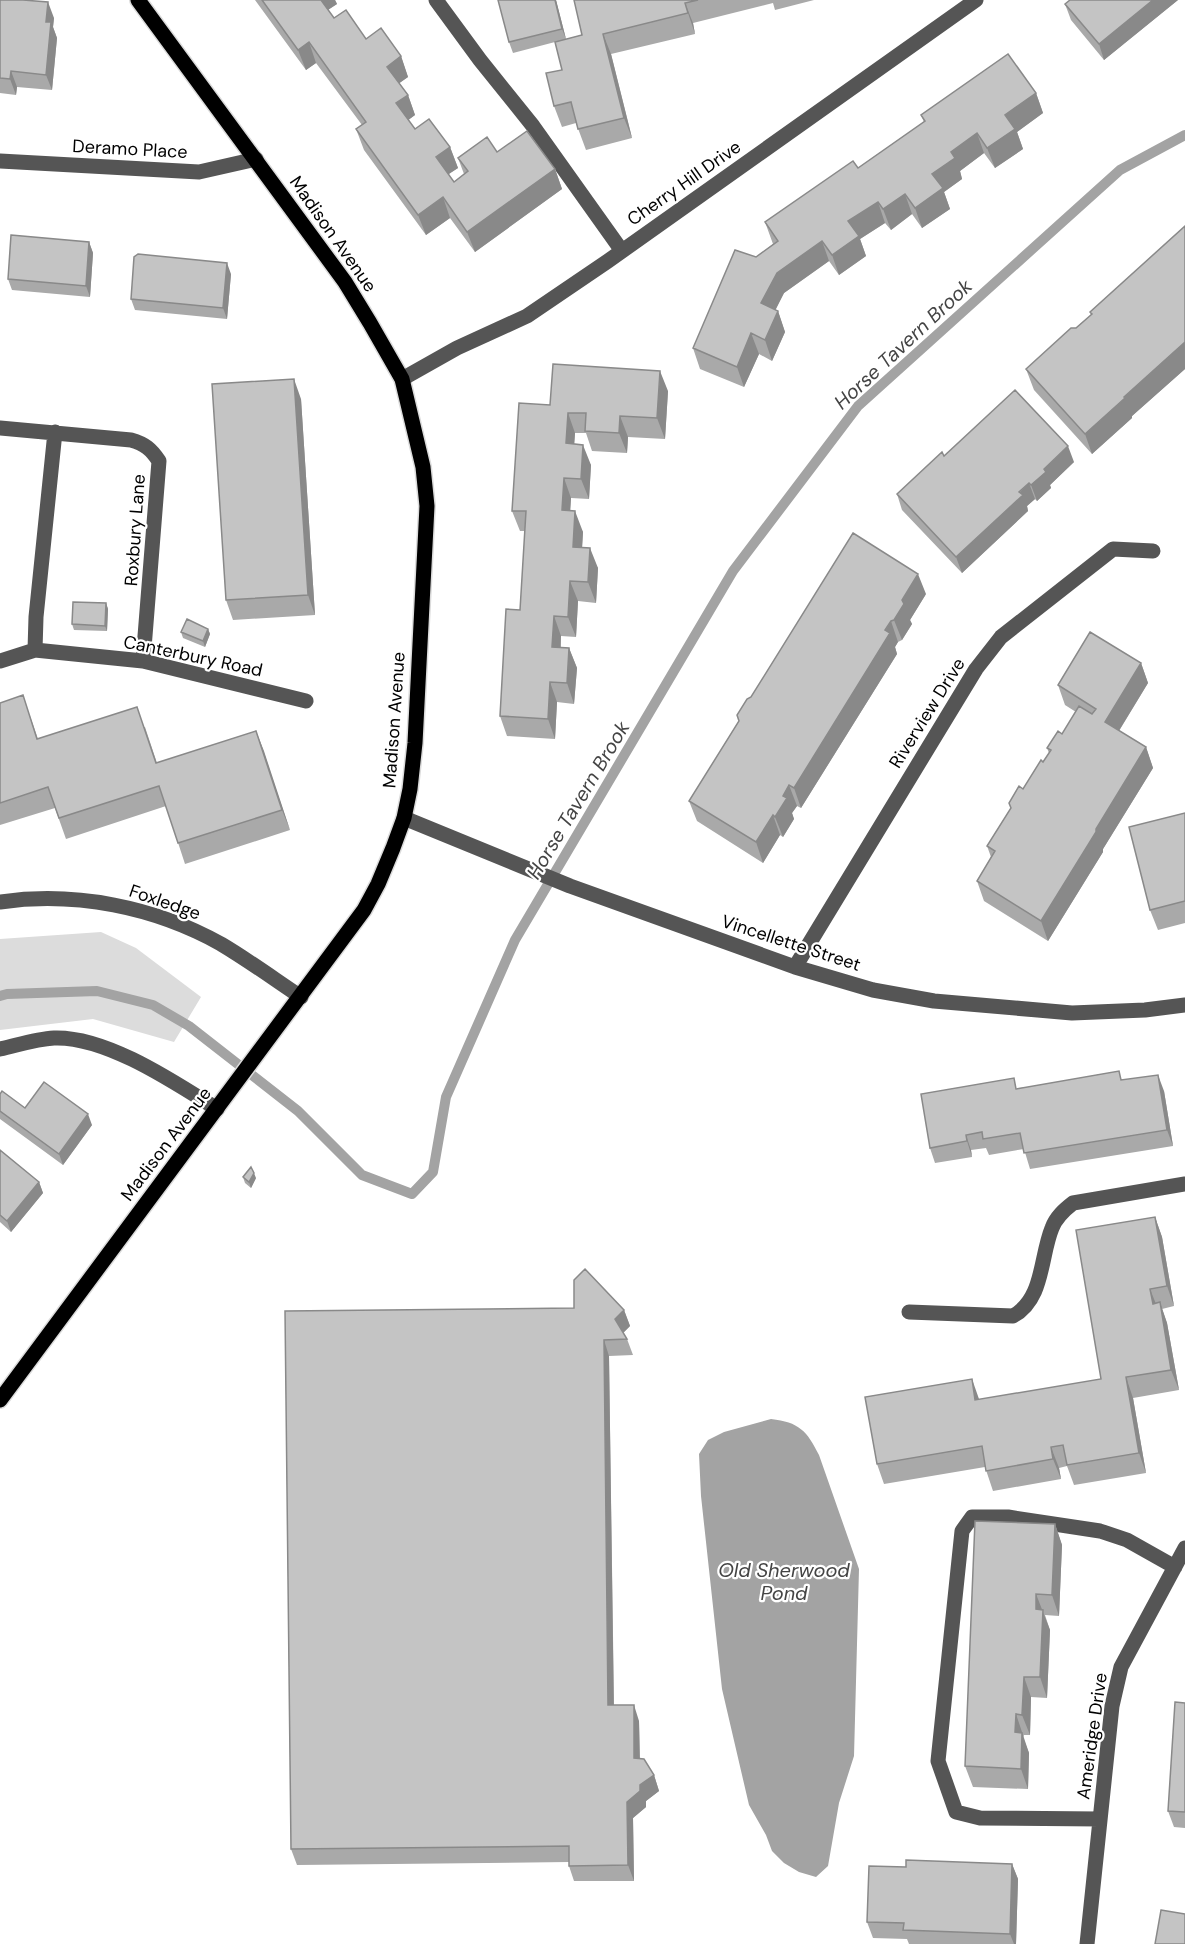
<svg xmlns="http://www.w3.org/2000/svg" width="1185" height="1944" viewBox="0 0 1185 1944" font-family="'DM Sans',sans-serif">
	<rect width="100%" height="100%" fill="#fff"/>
	<!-- green -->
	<path fill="#dcdcdc" d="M101,932L136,948L201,997L174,1042L93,1019L0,1030V939Z"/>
	<!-- water -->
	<path fill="#a3a3a3" d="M771,1419C799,1422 807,1431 819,1455L859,1569L854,1756L839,1803L828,1866L816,1877L799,1872L784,1863L772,1851L766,1835L749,1805L722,1689L701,1496L699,1454L708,1440L724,1432Z"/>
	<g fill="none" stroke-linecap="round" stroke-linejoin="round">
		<!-- stream -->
		<path stroke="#a3a3a3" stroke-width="10" d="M0,996L7,994L97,991L153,1005L189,1026L298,1111L362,1175L412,1194L433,1172L446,1097L515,940L733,571L858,406L1120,170L1185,135"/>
		<!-- major casing -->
		<g stroke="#dbdbdb" stroke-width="18">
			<path id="major" d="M0,1400L364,910L378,884L393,848L404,818L410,789L415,743L427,506L423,467L402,379L370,323L345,282L138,0"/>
		</g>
		<!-- minor -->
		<path stroke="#555" stroke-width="15" d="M436,0L480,60L533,126L622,251
			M0,161L199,172L256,159
			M402,379L457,348L527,316L608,261L976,0
			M0,428L131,440C145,444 151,449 159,461L143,661
			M35,650L143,661L306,701
			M0,661L35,650L36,617L55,432
			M404,818L570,886L795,967L873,990L934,1001L1072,1013L1145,1010L1185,1005
			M0,902C75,891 155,907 221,944C248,960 274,979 301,997
			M795,967L976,669L1001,637L1113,549L1153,551
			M0,1049C18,1045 36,1039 54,1038C106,1036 174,1082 217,1109
			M909,1312L1013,1316C1044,1299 1040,1257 1052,1228C1056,1217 1064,1210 1073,1203L1185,1184
			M1100,1819L980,1818L956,1812L938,1761L962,1531L972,1517H1008L1100,1531L1127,1540L1175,1567
			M1087,1944L1112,1706L1121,1667L1185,1548"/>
		<!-- major -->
		<use href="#major" stroke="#000" stroke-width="15"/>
	</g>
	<!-- wall -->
	<path fill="#a9a9a9" d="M0,0L54,18L53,27L57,38L52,90L17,87L16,95L0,93Z
		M255,0H335L337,4L328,10L334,18L366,39L401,56L408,77L399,83L408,95L415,115L408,120L415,129L450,147L458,168L448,174L454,182L464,174L458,158L497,152L555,169L562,189L475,252L450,218L426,235L364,150L356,129L362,125L316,63L306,70Z
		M556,0L566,39L582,35L574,0H814L775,10L773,3L693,23L695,34L611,54L632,138L586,150L576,123L562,127L554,106L562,70L555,42L513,53L509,42Z
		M1178,0L1104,60L1071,20L1065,4Z
		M1036,93L1043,113L1017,132L1023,149L995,168L984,153L960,171L962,179L944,192L950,209L922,228L912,214L891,230L885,223L860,239L866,256L839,275L829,261L784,293L775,310L778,311L785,332L772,361L759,354L744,387L700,369L693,348L756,257L773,244L765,222L858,168L924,122L921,115Z
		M1185,226V369L1132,416V418L1092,454L1034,390L1026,369L1091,315L1090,312Z
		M89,242L93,253L90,297L12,290L8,279Z
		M231,274L227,319L135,310L131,299Z
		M668,391L665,439L628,437L627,453L592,451L586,433H575L574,444L591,465L589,499L571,498L570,511L583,532L582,547L598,568L596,603L578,601L576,637L561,636V648H569L577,668L574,704L557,702L555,739L507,736L500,716L520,610L525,531H520L512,511L550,405Z
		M301,399L315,615L233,620L226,600Z
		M944,456L1074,462L1050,485L1051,488L1037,501L1035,499L1027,506L1028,511L962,573L902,510L897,494Z
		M926,594L910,620L912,624L902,640L898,642L895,647L897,654L801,808L797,806L792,813L794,819L783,837L780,835L763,863L697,821L689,801L739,721Z
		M106,603L108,609L107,631L74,630L72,624Z
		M208,629L210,634L205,647L183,638L181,632Z
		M1141,663L1148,683L1119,731L1146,747L1153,768L1103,849V852L1048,941L984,901L977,881L991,857L987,846L1023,789L1049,753L1047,748L1062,734L1076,712L1065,705L1058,685Z
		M0,703L30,716L38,739L145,727L157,763L256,731L290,830L185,864L166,806L66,839L55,808L0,825Z
		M1185,813V923L1158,930L1150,910Z
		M1122,1080L1164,1091L1173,1146L1030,1169L1024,1149L989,1155L986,1148L971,1150L972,1157L935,1163L930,1148L1018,1088Z
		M0,1094L25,1108L92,1125L63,1165L0,1119Z
		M0,1150L39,1182L43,1193L11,1232L0,1222Z
		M243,1177L256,1178L251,1188L245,1183Z
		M1155,1217L1162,1237L1174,1306L1162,1309L1167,1323L1179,1390L1133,1398L1146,1473L1074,1485L1067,1466L1059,1468L1061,1479L993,1491L985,1467L884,1484L877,1464L979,1400L1101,1379Z
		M624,1310L630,1326L623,1333L627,1339L633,1355L609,1356L614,1705L639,1721L640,1759L654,1775L659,1791L646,1801V1807L633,1818L634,1881H574L569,1866V1862L297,1865L291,1849L285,1311Z
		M1055,1524L1062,1545L1059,1616L1045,1615L1050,1630L1047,1698L1031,1697L1030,1735H1024L1023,1738L1029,1753L1028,1789L973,1787L965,1766Z
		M1185,1703V1828L1174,1827L1168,1811Z
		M1012,1864L1018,1879L1016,1944H909L907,1939L873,1938L867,1922L906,1867Z"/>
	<!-- shaded-wall -->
	<path fill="#898989" d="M318,0H335L337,4L323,13Z
		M555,0H556L566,39L562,29Z
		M1153,0H1178L1104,60L1099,44Z
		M48,2L54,18L53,27L57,38L52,90L46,75V22Z
		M685,3L693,23L695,34L688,13Z
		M603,34L611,54L632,138L624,118Z
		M309,42L316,63L306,70L298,50Z
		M401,56L408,77L394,87L387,67Z
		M11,71L17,87L16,95L10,79Z
		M1036,93L1043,113L1017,132L1023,149L995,168L987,148L1005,115Z
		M408,95L415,115L403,124L396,103Z
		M977,133L984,153L960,171L962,179L944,192L950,209L922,228L915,208L932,174L951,152Z
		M450,147L458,168L443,178L436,157Z
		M555,169L562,189L475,252L467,232Z
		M905,194L912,214L891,230L883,209Z
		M443,197L450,218L426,235L418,215Z
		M878,202L885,223L860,239L866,256L839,275L832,255L848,221Z
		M822,241L829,261L784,293L769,323L761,303L777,273Z
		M89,242L93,253L90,297L86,286Z
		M227,263L231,274L227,319L223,308Z
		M778,311L785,332L772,361L765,340Z
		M751,333L759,354L744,387L737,367Z
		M1185,342V369L1132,416V418L1092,454L1085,434L1124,397Z
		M660,371L668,391L665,439L657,418Z
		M294,379L301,399L315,615L308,595Z
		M568,413L575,433L573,464L566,443Z
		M620,416L628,437L627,453L619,433Z
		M583,445L591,465L589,499L581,479Z
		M1068,446L1074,462L1050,485L1051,488L1037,501L1031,485L1044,469Z
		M564,478L571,498L569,531L562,510Z
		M1029,483L1035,499L1027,506L1028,511L962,573L956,557Z
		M575,511L583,532L581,567L573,547Z
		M590,548L598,568L596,603L588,582Z
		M918,574L926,594L910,620L912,624L902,640L894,620L902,600Z
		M570,581L578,601L576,637L568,617Z
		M106,603L108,609L107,631L105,626Z
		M554,616L561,636L559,667L552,647Z
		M891,621L898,642L895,647L897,654L801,808L794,788Z
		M208,629L210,634L205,647L203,641Z
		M569,648L577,668L574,704L567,683Z
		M1141,663L1148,683L1112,742L1105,722Z
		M550,682L557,702L555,739L548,719Z
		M256,731L264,751L290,830L282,810Z
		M1146,747L1153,768L1103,849V852L1048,941L1041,921L1096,829Z
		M789,785L797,806L792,813L794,819L783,837L775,817L783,796Z
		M773,815L780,835L763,863L756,842Z
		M1158,1075L1164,1091L1173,1146L1167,1130Z
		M88,1114L92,1125L63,1165L59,1154Z
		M966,1135L971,1150L972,1157L967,1141Z
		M254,1173L256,1178L251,1188L249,1182Z
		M39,1182L43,1193L11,1232L7,1221Z
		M1155,1217L1162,1237L1174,1306L1167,1286Z
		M1150,1289L1158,1309L1153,1304Z
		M1160,1302L1167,1323L1179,1390L1171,1370Z
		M624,1310L630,1326L621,1335L615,1319Z
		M604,1340L609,1356L614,1721L608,1705Z
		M1126,1377L1133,1398L1146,1473L1139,1453Z
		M972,1379L979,1399L983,1421L975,1400Z
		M1051,1447L1059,1468L1061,1479L1053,1459Z
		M1055,1524L1062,1545L1059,1616L1052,1595Z
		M1036,1594L1050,1630L1047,1698L1040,1677L1036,1609Z
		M1024,1677L1031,1697L1030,1735L1022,1715Z
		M634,1705L639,1721L640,1774L634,1758Z
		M1016,1714L1029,1753L1028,1789L1021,1769L1015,1732Z
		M654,1775L659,1791L646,1801V1807L633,1818L634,1881L628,1865L627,1802L640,1785Z
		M1012,1864L1018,1879L1016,1944H1014L1010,1934Z"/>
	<!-- building -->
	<path fill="#c4c4c4" stroke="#898989" stroke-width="1.5" d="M0,0H23L48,2L46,22H51L46,75L11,71L10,79L0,78Z
		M262,0H321L334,18L346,10L366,39L381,28L401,56L387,67L408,95L396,103L415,129L429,119L450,147L436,157L454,182L468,171L458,158L487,137L497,152L527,131L555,169L467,232L443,197L418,215L356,129L366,122L309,42L298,50Z
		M498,0H555L562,29L509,42Z
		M574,0H698L685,3L688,13L603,34L624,118L578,129L571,102L554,106L546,73L562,70L555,42L582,35Z
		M1070,0H1153L1099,44L1065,4Z
		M1008,54L1036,93L1005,115L1015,129L987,148L977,133L951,152L955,158L932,174L943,188L915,208L905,194L883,209L878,202L848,221L859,236L832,255L822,241L777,273L761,303L778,311L765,340L751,333L737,367L693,348L735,250L756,257L778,241L765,222L853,161L858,168L925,121L921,115Z
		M1185,226V342L1124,397L1125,398L1085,434L1026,369L1071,328H1076L1092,314L1090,312Z
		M11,235L89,242L86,286L8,279Z
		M138,254L227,263L223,308L131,299L134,257Z
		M553,364L660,371L657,418L620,416L619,433L585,431L586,413H568L566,443L583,445L581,479L564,478L562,510L575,511L573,547L590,548L588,582L570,581L568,617L554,616L552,647L569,648L567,683L550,682L548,719L500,716L506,609L520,610L526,511H512L519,403L550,405Z
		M294,379L308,595L226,600L212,384Z
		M1015,390L1068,446L1044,469L1046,472L1031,485L1029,483L1019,492L1023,495L956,557L897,494L942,452L944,456Z
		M853,533L918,574L902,600L904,604L894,620L891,621L885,630L890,633L794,788L789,785L783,796L787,798L775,817L773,815L756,842L689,801L739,721L737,715L747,699L751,697Z
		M73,602L106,603L105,626L72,624Z
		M187,619L208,629L203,641L181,632Z
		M1090,632L1141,663L1105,722L1146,747L1096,829V832L1041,921L977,881L995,851L987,846L1011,808L1009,803L1019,786L1023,789L1041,760L1043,762L1051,750L1047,748L1058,731L1062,734L1079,706L1092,714L1096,709L1058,685Z
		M23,695L37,739L137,707L156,763L256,731L282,810L178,843L159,786L59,818L48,787L0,803V703Z
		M1185,813V901L1150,910L1129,827Z
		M1119,1071L1121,1080L1158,1075L1167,1130L1024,1153L1020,1133L983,1139L982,1132L966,1135L967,1141L930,1148L921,1094L1014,1078L1016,1089Z
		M44,1082L88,1114L59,1154L0,1111V1094L2,1091L25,1108Z
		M0,1150L39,1182L7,1221L0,1215Z
		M251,1167L254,1173L249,1182L243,1177Z
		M1155,1217L1167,1286L1150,1289L1153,1304L1160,1302L1171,1370L1126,1377L1139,1453L1067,1465L1063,1445L1051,1447L1053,1459L986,1471L982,1446L877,1464L865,1397L972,1379L975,1400L1101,1379L1076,1230Z
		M585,1269L624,1310L615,1319L627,1339L604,1340L608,1705H634V1758L644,1759L654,1775L640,1785V1791L627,1802L628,1865L569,1866V1846L291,1849L285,1311L574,1308V1280Z
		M975,1521L1055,1524L1052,1595L1036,1594V1609L1043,1610L1040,1677H1024L1022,1715L1016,1714L1015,1732L1022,1733L1021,1769L965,1766Z
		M1175,1702L1185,1703V1812L1168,1811Z
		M906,1860L1012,1864L1010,1934L903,1930L904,1923L867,1922L869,1866L906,1867Z
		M1161,1910L1185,1914V1944H1155Z"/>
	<g text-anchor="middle" stroke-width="4.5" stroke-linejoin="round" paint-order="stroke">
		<!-- street labels -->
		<g font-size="18" fill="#000" stroke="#fff">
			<text transform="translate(130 149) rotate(3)" y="6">Deramo Place</text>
			<text transform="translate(684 183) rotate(-35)" y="6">Cherry Hill Drive</text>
			<text transform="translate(333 234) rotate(55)" y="6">Madison Avenue</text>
			<text transform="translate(135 530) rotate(-86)" y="6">Roxbury Lane</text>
			<text transform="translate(193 656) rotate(12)" y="6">Canterbury Road</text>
			<text transform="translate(927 713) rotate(-58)" y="6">Riverview Drive</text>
			<text transform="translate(394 720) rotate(-86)" y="6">Madison Avenue</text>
			<text transform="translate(165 902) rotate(19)" y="6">Foxledge</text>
			<text transform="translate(791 943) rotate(18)" y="6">Vincellette Street</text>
			<text transform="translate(166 1144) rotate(-53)" y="6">Madison Avenue</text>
			<text transform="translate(1092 1736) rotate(-82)" y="6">Ameridge Drive</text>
		</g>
		<!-- water labels -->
		<g font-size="20" font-style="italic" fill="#444" stroke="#fff">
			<text transform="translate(903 344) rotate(-43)" y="7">Horse Tavern Brook</text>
			<text transform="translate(578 800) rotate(-59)" y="7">Horse Tavern Brook</text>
			<text x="784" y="1577">Old Sherwood<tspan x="784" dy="23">Pond</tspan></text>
		</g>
	</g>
</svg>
